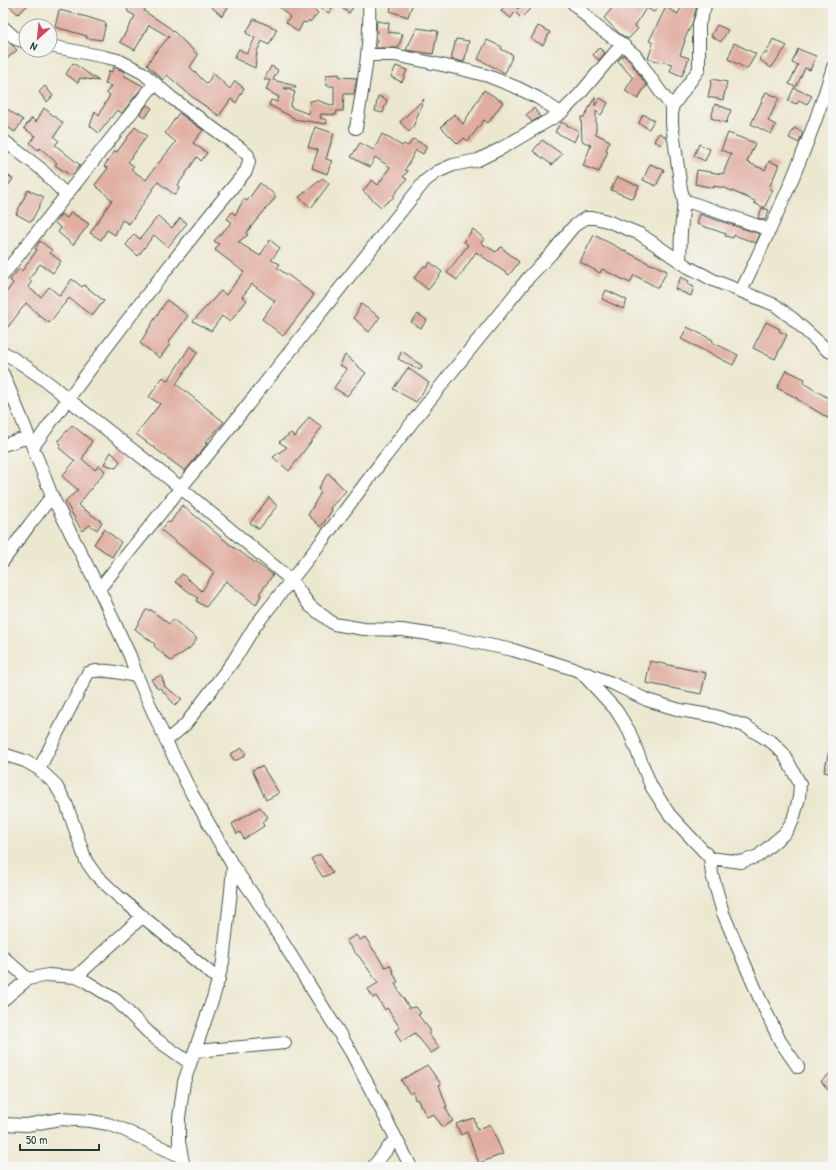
<svg xmlns="http://www.w3.org/2000/svg" width="836" height="1170" viewBox="0 0 836 1170" font-family="'Patrick Hand',sans-serif">
	<rect width="100%" height="100%" fill="#f6f6f2"/>
	<filter id="ink" filterUnits="userSpaceOnUse"><feTurbulence type="fractalNoise" baseFrequency=".025" numOctaves="2"/><feDisplacementMap in="SourceGraphic" scale="8" xChannelSelector="R" yChannelSelector="G"/><feConvolveMatrix kernelMatrix="1 2 1 2 8 2 1 2 1" color-interpolation-filters="sRGB"/></filter>
	<filter id="wash" filterUnits="userSpaceOnUse"><feTurbulence type="fractalNoise" baseFrequency=".012" numOctaves="4" result="noise"/><feDisplacementMap in="SourceGraphic" scale="16" xChannelSelector="R" yChannelSelector="G"/><feGaussianBlur stdDeviation="0.9" result="paint"/><feColorMatrix in="noise" values="0 0 0 0 0 0 0 0 0 0 0 0 0 0 0 0 0 1.4 0 .05"/><feComposite in="paint" operator="in"/></filter>
	<g filter="url(#wash)">
		<rect width="100%" height="100%" fill="#ece7cf"/>
		<g id="blocks">
			<!-- building -->
			<path fill="#e0ada0" d="M6,3H30L18,14Z
				M131,3H148L144,11L170,28L198,55L190,67L207,84L213,73L230,89L235,81L244,88L236,103L231,99L219,116L191,96L167,75L163,80L147,65L156,51V52L169,37L149,25L135,50L120,42L135,16L127,11Z
				M207,3H231L222,16Z
				M275,3H307L318,13L310,22L309,20L306,23L303,22L298,32L286,22L290,17Z
				M310,3H335L329,13Z
				M335,3H356L349,13Z
				M392,3H406L412,5L408,17L390,11Z
				M507,3H510L518,9L524,3L530,9L521,18L515,12L511,18L501,11Z
				M616,3H663L654,12L646,8L635,26L638,29L628,39L620,34L604,18Z
				M683,3H691L697,6L692,24L684,40L685,41L680,55L689,58L682,76L670,71L673,64L648,59L653,43L649,41L666,7L678,14Z
				M59,10L87,17L106,23L102,40L86,38L87,36L55,27Z
				M254,19L277,29L269,45L262,41L257,51L255,68L234,58L239,49L247,54L255,38L246,33Z
				M377,21L389,23L388,32L403,34L398,48H376L378,31L376,30Z
				M717,25L728,30L721,42L711,36Z
				M538,26L550,32L543,45L531,39Z
				M417,28L438,31L433,54L406,50Z
				M3,37L17,50L3,62Z
				M456,39L469,41L464,62L451,59Z
				M773,39L787,46L771,68L759,59L764,53L766,54Z
				M487,40L502,47L501,49L513,55L505,73L478,59Z
				M734,43L756,54L747,69L728,59Z
				M599,48L605,53L599,60L593,55Z
				M798,49L816,56L810,70L805,68L796,87L789,84L798,65L792,63Z
				M623,55L629,60L647,86L644,88L638,99L625,91L633,78L618,61Z
				M73,63L99,81L80,78L78,83L66,74Z
				M271,66L278,70L273,80L296,86V88H284L295,92L290,107L309,114L310,101L316,100L334,106V86H327L326,75L339,74L340,77L357,78L354,94H344L343,111H337L336,115L321,114L320,118L327,120L326,124L294,119V118L269,105L271,100L277,102L279,97L266,90L270,80H264Z
				M396,66L407,70L402,82L391,77Z
				M114,67L125,72L123,75L143,86L122,113L117,110L99,133L90,126L95,111L99,115L110,95L106,93L111,86L105,84L109,71L112,72Z
				M712,79L727,82L723,100L708,97Z
				M45,86L53,96L47,102L39,92Z
				M794,88L812,96L807,104L799,100L797,104L788,101Z
				M484,90L503,102L488,123L484,120L468,141L464,138L458,144L441,127L454,114L463,124Z
				M766,92L779,98L768,121L776,125L771,134L751,124Z
				M378,96L387,100L383,113L375,111Z
				M595,97V106L600,98L608,103L601,115L596,111V134L610,141L606,150L608,151L599,172L583,166L591,145L582,141L581,117H584Z
				M424,99L413,127L409,132L400,122Z
				M715,104L731,110L726,123L711,118Z
				M147,105L152,108L145,118L140,114Z
				M3,106L23,120L15,132L3,124Z
				M44,108L63,123L54,137L59,141L55,145L80,165L71,176L55,165L57,163L40,148L38,150L30,143L35,136L24,128L32,118L36,122Z
				M534,108L540,117L532,122L526,115Z
				M179,113L203,130L193,143L207,153L201,161L197,157L178,185L180,187L175,195L158,182L129,224L122,220L115,235L107,230L101,240L90,233L112,200L95,185L108,168L104,166L115,151L117,152L135,127L147,136L128,162L134,166L131,169L146,180L156,166L176,142L165,133Z
				M643,114L654,120L649,129L639,123Z
				M561,122L579,131L574,142L555,132Z
				M315,127L334,133L326,159L332,161L327,174L312,168L318,150L308,147Z
				M794,128L803,132L799,143L789,138Z
				M659,133L666,137L661,145L654,141Z
				M728,133L755,143L747,162L765,170L769,161L779,165L769,188L773,190L764,208L754,203L755,201L725,188L714,186V188L695,184L697,170L723,174L731,154L721,150Z
				M382,134L402,146L404,144L408,146L413,139L427,146L423,154L416,150L405,170L408,171L403,177L407,179L393,196L394,197L381,207L363,191L372,180L378,185L390,167L375,157L370,167L351,157L360,143L374,150Z
				M542,140L562,154L552,165L533,151Z
				M699,144L710,149L705,161L694,156Z
				M650,164L664,170L656,186L643,180Z
				M3,172L13,179L3,192Z
				M617,177L639,186L633,199L611,190Z
				M323,178L329,184L311,208L299,197Z
				M260,183L275,195V198L246,233L248,235L238,242L260,256L270,240L280,248L271,260L280,264L277,268L292,278L314,295L303,310L283,336L262,319L275,301L252,284L242,297L247,300L230,322L222,316L211,331L193,321L221,291L226,295L244,272L215,250L219,244L214,241L232,222L227,219L232,212L235,215L244,199L247,201Z
				M28,190L44,197L31,222L16,214Z
				M762,208L769,210L765,220L758,218Z
				M71,212L89,224L73,245L58,232L61,228L55,223L61,214L67,218Z
				M700,214L720,221L760,234L756,243L734,235L733,238L725,236L726,234L697,224Z
				M158,216L172,228L180,218L187,223L168,247L154,235L138,256L126,245L134,234L140,239Z
				M473,229L484,239L481,243L496,252L501,247L519,262L509,275L476,252L457,280L447,273L468,245L464,242Z
				M594,235L652,265V264L667,271L658,288L634,275L630,283L602,269L600,273L580,262Z
				M40,241L52,250L50,253L61,261L53,273L40,264L29,279L32,281L28,287L41,297L49,287L60,296L72,279L82,287L84,285L104,301L92,316L69,298L49,323L39,315L26,303L8,327L3,323V297L13,283L10,280L19,269L22,271L37,250L35,249Z
				M430,262L442,272L428,290L414,278L424,266L427,267Z
				M681,277L689,281L687,284L694,287L691,296L675,289Z
				M606,290L627,300L623,309L602,299Z
				M167,300L188,316L168,343L170,344L160,358L140,343L154,320Z
				M361,304L380,317L369,332L354,318Z
				M418,314L427,320L421,328L411,322Z
				M766,322L780,329L779,331L787,335L775,359L753,348Z
				M687,327L713,340L712,342L738,355L733,365L681,339Z
				M190,346L198,352L176,384L224,422L205,443L207,444L185,471L136,434L160,404L149,397L163,377L168,381Z
				M402,351L422,366L420,370L398,359Z
				M345,355L366,373L347,396L334,388L347,369L340,365Z
				M408,368L429,383L416,402L393,389Z
				M786,370L805,379L803,383L833,401V421L797,399V398L777,388Z
				M309,417L322,427L289,471L273,457L287,447L279,442L291,433L295,437Z
				M72,425L92,441L82,459L95,470L99,465L105,471L78,505L102,522L97,530L90,525L82,531L65,501L78,490L62,476L75,461L59,448L61,444L58,441Z
				M111,452L120,461L116,468L104,464Z
				M328,473L346,491L330,508L332,510L321,527L308,515L321,492L318,489Z
				M269,497L277,506L259,529L250,523Z
				M182,505L233,547L273,575L259,594L261,595L256,605L226,581L206,607L196,601L198,598L175,582L182,574L202,591L214,572L161,530L168,522L170,523Z
				M104,529L121,542L112,557L94,544Z
				M146,610H151L169,624L173,619L197,639L190,648L171,661L154,646L155,644L135,629Z
				M650,661L706,673L701,694L646,683Z
				M161,675L165,686H164L182,699L175,705L160,688L158,689L151,680Z
				M830,747L833,748V774L824,772Z
				M242,748L245,752V756L237,760H234L230,754Z
				M262,766L279,793L266,800L252,770Z
				M260,807L268,817L262,822L264,826L244,839L240,832L237,834L232,824Z
				M320,854L333,873L323,877L311,859Z
				M356,935L360,940L365,937L385,967L390,965L394,973H393L398,982L395,984L409,1008L416,1007L421,1013L418,1015L431,1031L428,1033L439,1048L431,1053L415,1033L401,1042L395,1031L400,1028L387,1008L385,1010L376,996L373,998L368,989L378,983L358,955H357L346,941Z
				M427,1065L441,1084L439,1085L447,1107H445L453,1121L443,1127L433,1114L427,1117L417,1099L415,1100L413,1091L410,1094L401,1080Z
				M833,1071V1096L821,1081Z
				M474,1118L477,1130L490,1124L503,1154L479,1163L467,1132L461,1135L456,1124Z"/>
		</g>
	</g>
	<g filter="url(#ink)">
		<use href="#blocks" fill-opacity="0" stroke="#3e564b" stroke-width="1"/>
		<g fill="none" stroke-linecap="round" stroke-linejoin="round">
			<!-- minor casing -->
			<g stroke="#3e564b" stroke-width="14">
				<path id="minor" d="M573,3L596,26L622,44L635,55L659,90L672,107V124L681,189L684,200L681,231L680,261
					M3,27L16,39L26,42
					M368,55H395L465,70L488,76L518,88L538,98L561,113
					M672,107L699,69V24L706,3
					M356,128C363,86 371,45 369,3
					M3,140L40,168L66,195
					M684,200L770,230
					M3,275L155,83
					M741,291C776,218 810,145 833,67
					M3,352C26,366 48,381 68,399L181,488L291,580L310,606L334,624L364,629L402,630L449,637L513,650L580,671L614,684L647,700L680,710L715,716L745,726L773,743L784,754L800,784L799,798L793,820L785,833L758,856L741,862L710,858L669,814L651,786L629,731L616,710L580,671
					M3,374L21,417L52,496L99,589L130,656L137,676L166,741L192,794L233,866L256,899L351,1052L411,1167
					M3,445L29,437
					M33,447C101,353 172,260 246,171L249,162L248,155L240,148L172,98L143,73L128,65L118,60L105,57L50,46
					M3,561L30,524L52,496
					M99,589L231,426L425,181L437,172L453,165L478,160L502,148L561,113L579,95L622,44
					M166,741L185,725L234,660L255,626L322,541L385,457L451,373L529,277L551,254L573,227L581,221L586,218H596L607,221L640,234L688,267L702,274L713,280L775,305L792,318L827,350L833,353
					M3,754L25,761L39,769L55,784L66,803L86,861L96,875L118,896L219,980
					M39,769L88,673C100,667 123,674 137,676
					M710,858L712,874L723,913L759,997L780,1041L798,1067
					M3,957L28,979
					M76,977L143,916
					M3,1000L28,979L48,975L76,977L87,982L116,1000L153,1037L190,1063
					M196,1051L285,1043
					M3,1124L27,1125L60,1119L91,1121L108,1124L122,1129L182,1157
					M184,1167L179,1142V1118L184,1082L214,995L223,962L231,891L233,866
					M373,1167L395,1139"/>
			</g>
			<!-- minor -->
			<use href="#minor" stroke="#fff" stroke-width="12"/>
		</g>
	</g>
	<!-- margin -->
	<rect width="836" height="1170" fill="none" stroke="#f6f6f2" stroke-width="16"/>
	<!-- north arrow -->
	<g transform="translate(38 38) rotate(207)"><circle r="19" fill="#f6f6f2" stroke="#a0aca6"/>
	<path d="M0-3L7 15L0 10L-7 15Z" fill="#d1495b"/>
	<text y="-6" font-size="11" font-weight="bold" text-anchor="middle" fill="#1f3d34">N</text>
	</g>
	<!-- scale -->
	<path d="M20 1144v6h79v-6" fill="none" stroke="#1f3d34" stroke-width="2"/>
	<text x="26" y="1144" font-size="12" fill="#1f3d34" stroke="#f6f6f2" stroke-width="3" paint-order="stroke">50 m</text>
</svg>
